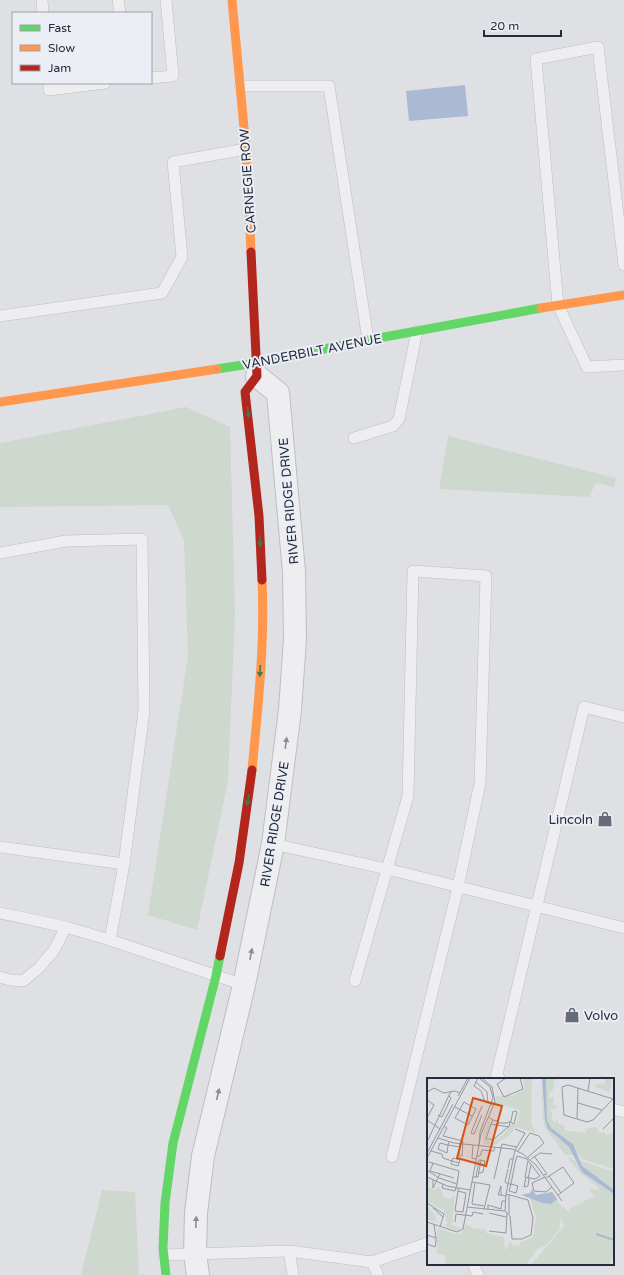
<svg xmlns="http://www.w3.org/2000/svg" width="624" height="1275" viewBox="0 0 624 1275" font-family="'Varela Round',sans-serif">
	<rect width="100%" height="100%" fill="#dfe0e4"/>
	<!-- green -->
	<path fill="#ced8cf" d="M186,407L230,427L235,615L228,781L197,930L148,915L188,656L184,540L168,505L0,507V443Z
		M448,436L616,478L614,487L596,483L589,497L439,489Z
		M102,1190L135,1192L139,1275H81Z"/>
	<!-- water -->
	<path fill="#aabad2" d="M465,85L468,116L409,121L406,91Z"/>
	<g fill="none" stroke-linecap="round" stroke-linejoin="round">
		<!-- lane casing -->
		<g stroke="#bdbec2" stroke-width="12">
			<path id="lane" d="M42,0L43,13
				M118,0L120,13
				M151,78L173,76L166,0
				M49,83V90L105,83
				M240,86H329L368,340
				M624,265L598,47L536,59L558,305L587,367L624,365
				M0,316L162,293L182,257L173,162L246,149
				M354,438L393,426L399,419L417,331
				M0,553L66,541L142,539L144,711L124,864
				M273,844L387,869L624,928
				M0,847L124,864L110,940
				M0,913L66,927
				M0,977L10,980L23,981L39,968L54,950L66,927L110,940L244,985
				M355,981L408,796L413,571L486,576L480,783L458,887L392,1157
				M500,1079L496,1078L584,707L624,717
				M613,1109L624,1112
				M289,1251L293,1275
				M164,1255L289,1251L372,1262L378,1275
				M372,1262L428,1243
				M473,1264L478,1275"/>
		</g>
		<!-- street casing -->
		<g stroke="#bdbec2" stroke-width="24">
			<path id="street" d="M198,1275L195,1254L196,1213L203,1156L244,985L273,844L290,710L295,639L294,572L278,393L257,376"/>
		</g>
		<!-- lane -->
		<use href="#lane" stroke="#eeeef1" stroke-width="11"/>
		<!-- street -->
		<use href="#street" stroke="#eeeef1" stroke-width="22"/>
		<!-- fast -->
		<path stroke="#63d668" stroke-width="9" d="M217,369L256,363L368,340L541,308
			M166,1275L163,1248L165,1203L173,1143L216,976L220,956"/>
		<!-- slow -->
		<path stroke="#ff974d" stroke-width="9" d="M232,0L246,149L251,252
			M541,308L624,295
			M0,402L217,369
			M252,770C258,707 265,644 262,580"/>
		<!-- jam -->
		<path stroke="#b3261e" stroke-width="9" d="M251,252L257,376L245,392L259,516L262,580
			M220,956L239,863L252,770"/>
	</g>
	<!-- one-way arrows -->
	<defs><path id="oneway-solid" d="M-6-.8H1V-3.2L6.5 0L1 3.2V.8H-6Z"/></defs>
	<g fill="#417851">
		<use href="#oneway-solid" transform="translate(248 412) rotate(83)"/>
		<use href="#oneway-solid" transform="translate(260 541) rotate(87)"/>
		<use href="#oneway-solid" transform="translate(260 671) rotate(93)"/>
		<use href="#oneway-solid" transform="translate(248 800) rotate(99)"/>
	</g>
	<g fill="#8a8d98">
		<use href="#oneway-solid" transform="translate(286 743) rotate(-82)"/>
		<use href="#oneway-solid" transform="translate(251 954) rotate(-79)"/>
		<use href="#oneway-solid" transform="translate(218 1094) rotate(-77)"/>
		<use href="#oneway-solid" transform="translate(196 1222) rotate(-88)"/>
	</g>
	<!-- icons -->
	<defs>
		<g id="shop-bare" transform="scale(1.2)"><path d="M-5-2.5h2.3a2.7 3.5 0 0 1 5.4 0H5L5.5 6h-11ZM-1.5-2.5h3a1.5 2.3 0 0 0-3 0Z" fill="#666b78" stroke="#ebeef5" stroke-width="2.5" paint-order="stroke"/></g>
	</defs>
	<g fill-rule="evenodd">
		<use href="#shop-bare" x="605" y="819"/>
		<use href="#shop-bare" x="572" y="1015"/>
	</g>
	<g text-anchor="middle" stroke-width="4" stroke-linejoin="round" paint-order="stroke">
		<!-- street labels -->
		<g font-size="13" fill="#252c3e" stroke="#ebeef5">
			<text transform="translate(247 181) rotate(-94)" y="5">CARNEGIE ROW</text>
			<text transform="translate(312 351) rotate(-11)" y="5">VANDERBILT AVENUE</text>
			<text transform="translate(288 501) rotate(-95)" y="5">RIVER RIDGE DRIVE</text>
			<text transform="translate(274 824) rotate(-81)" y="5">RIVER RIDGE DRIVE</text>
		</g>
		<!-- poi labels -->
		<g font-size="13" fill="#252c3e" stroke="#ebeef5" text-anchor="end">
			<text x="593" y="824">Lincoln</text>
			<text x="584" y="1020" text-anchor="start">Volvo</text>
		</g>
	</g>
	<!-- overview -->
	<g transform="translate(427 1078)">
		<rect width="187" height="187" fill="#dfe0e4"/>
		<path d="M96,0H105L104,45L109,55L88,49L84,56L68,67L56,66V56L62,42L64,43L58,62L66,64L77,56L85,46L89,47L93,32L72,26L68,30L69,18H86L98,11ZM114,0L118,42L129,59L138,65L148,77H138L118,50L116,42ZM119,0H133L128,1L126,12L122,14V19L127,20L126,27H129V31H123L126,37L124,41L128,44L132,40L130,45L138,48L137,52L159,55V51L169,49L172,52L170,55H178L179,58L187,53V91L155,81L140,61L124,50L120,42ZM179,0H185L183,14L169,9L170,5L177,7ZM144,79L162,98L187,116V172L183,187H104L137,148L134,139L132,152L118,168L110,171L99,187H18L19,178L10,175V150L33,157L39,146L45,150L59,152V155L77,159L78,173L83,164L87,168L93,167V164L106,159L109,139L103,120L111,123L130,120L131,125L146,137L141,132L167,118L162,111L171,112L172,110L153,95L141,80ZM151,82L187,94V112L158,92ZM0,102L3,103L1,109L8,112L12,108L17,119L22,121L28,117L25,147L34,151L32,153L17,148L20,145L17,133L0,123ZM0,127L9,139L8,145L0,141Z" fill="#ced8cf"/>
		<path d="M115,0L119,1L120,42L124,50L146,66L155,88L187,112V116L155,94L142,69L121,51L118,42ZM105,111L109,117L125,114L130,121L124,126L116,125L94,117L103,115Z" fill="#aabad2"/>
		<path fill="none" stroke="#aabad2" stroke-width="2" d="M169,156L187,162"/>
		<path fill="none" stroke="#9598a2" stroke-width="1" d="M51,0L47,8L54,13L58,24L67,27M52,0L63,9L66,20L53,54L52,67M79,0L70,6L77,19L96,11L93,0M49,4L60,14L61,25M161,13L163,0M0,14L7,10L17,15L28,13L33,15M31,18L41,0M186,21L141,7L135,9L137,37L160,44L166,42L186,21L187,20M0,22L7,27L0,40M37,24L49,31L41,47L28,40ZM151,25L175,32M28,29L45,38M11,37L15,39L24,20L22,18M55,37L47,56L44,55L55,28M61,39L68,43L71,42V45H80L84,43L86,33M150,41L151,10M0,42L13,51M66,42L64,46L82,49L83,44L87,46L90,34L87,33M64,46L59,61H63L66,62L81,49M17,48L20,50L16,58L36,63L35,78H32L33,66M176,51L187,40M11,60L27,65L85,71L96,76L109,87L135,123M0,64L24,13M22,64L21,67L13,65L11,71L20,75L21,67L33,69M46,67L45,80L49,81M4,73L15,76L16,80L25,83L32,85L31,88L24,86L26,80L33,82L32,85M91,73L103,55L112,58L117,65L101,79M0,75L26,26M49,78H53L55,72L67,73L68,69M107,78L120,96L117,97M0,80L43,0M104,81L113,75L125,76M101,83L98,99L108,101M2,84L32,93L30,106M6,85L3,93L27,100M81,90L83,81H86M81,91L78,104L81,106H84L91,108L89,115L82,113L84,106L88,85L90,78L100,81L113,98L108,101M0,92L12,100L30,106L28,113L15,110L16,106M122,98L134,115M0,99L20,108L43,112M46,99H51L54,82L58,83L56,94L52,95M49,99L52,82H54M99,99L97,109L101,108L102,100M118,99L105,105L107,113L119,114L125,109M101,100L104,87M119,100L136,89L147,105L131,117M67,101L75,66L90,69M6,102V110L13,96M45,104L63,107L57,131M48,104L45,126L57,128M31,113L28,133L36,134L39,115L31,113V110M82,116V136M74,117V108L71,117H74L79,118M0,125L17,136L13,149M40,129L78,133L79,116L88,72L98,55L88,51M6,130L16,139M61,132V127L74,131L75,123H78M78,133L83,138L85,161H95L104,157L106,140L101,122L79,116M62,135L79,139M0,144L30,154L36,151L54,56L68,24L65,9L55,0M28,144L29,136L45,138L46,134L56,136M7,147L9,160M62,153L79,155L80,135M0,157L9,160V164L8,169L0,166"/>
		<path fill="#d45411" fill-opacity="0.15" stroke="#d45411" stroke-width="2" d="M46,20L75,28L59,88L30,80Z"/>
		<rect width="187" height="187" fill="none" stroke="#252c3e" stroke-width="2"/>
	</g>
	<!-- legend -->
	<rect x="12" y="12" width="140" height="72" fill="#ebeef5" stroke="#9ca0ac"/>
	<rect x="20" y="25" width="20" height="6" fill="#63d668" stroke="#9ca0ac"/>
	<text x="48" y="32" font-size="12" fill="#252c3e">Fast</text>
	<rect x="20" y="45" width="20" height="6" fill="#ff974d" stroke="#9ca0ac"/>
	<text x="48" y="52" font-size="12" fill="#252c3e">Slow</text>
	<rect x="20" y="65" width="20" height="6" fill="#b3261e" stroke="#9ca0ac"/>
	<text x="48" y="72" font-size="12" fill="#252c3e">Jam</text>
	<!-- scale -->
	<path d="M484 30v6h77v-6" fill="none" stroke="#252c3e" stroke-width="2"/>
	<text x="490" y="30" font-size="12" fill="#252c3e" stroke="#ebeef5" stroke-width="3" paint-order="stroke">20 m</text>
</svg>
